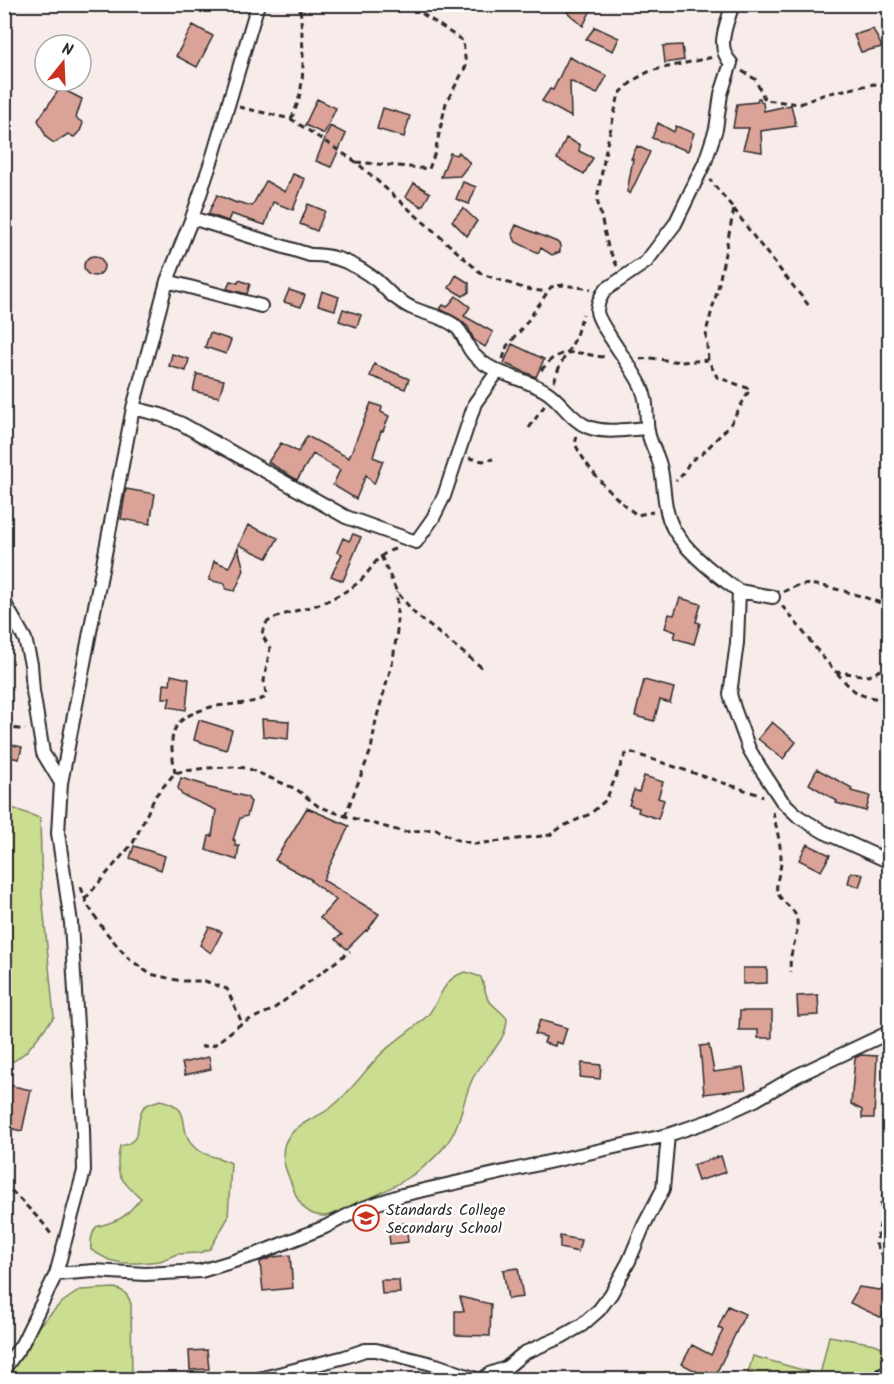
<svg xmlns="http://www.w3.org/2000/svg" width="894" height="1384" viewBox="0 0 894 1384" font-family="Kalam,sans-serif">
	<rect width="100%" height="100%" fill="#f8ecea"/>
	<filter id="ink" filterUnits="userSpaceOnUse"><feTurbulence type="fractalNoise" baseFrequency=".0167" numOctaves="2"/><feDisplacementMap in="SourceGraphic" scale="12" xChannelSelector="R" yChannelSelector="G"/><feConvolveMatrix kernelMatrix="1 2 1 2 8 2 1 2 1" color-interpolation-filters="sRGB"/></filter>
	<g filter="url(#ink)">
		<!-- green -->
		<path fill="#cadd91" stroke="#7a845e" stroke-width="1.5" d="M4,805L40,818L42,895L54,1017L26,1052L14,1061H5Z
			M466,972L481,977L488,1000L507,1018C507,1044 483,1057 472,1080C462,1102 461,1126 445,1146C435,1158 424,1168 411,1176C396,1186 341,1214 325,1216C321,1216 315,1215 311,1213C297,1206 294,1189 288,1175C283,1163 280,1148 289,1136C299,1122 320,1117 333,1106C352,1090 363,1073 379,1056C393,1041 413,1030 428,1015C441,999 443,977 466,972Z
			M161,1100C195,1109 176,1125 193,1146C202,1156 220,1157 231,1163L228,1218L210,1249L199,1253L177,1254L160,1261L139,1263H122L109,1260L91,1250C90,1241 91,1235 96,1227C123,1219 122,1220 141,1198C120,1180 114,1174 120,1146C145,1142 134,1122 143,1108C147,1103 155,1102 161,1100Z
			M115,1288C124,1291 128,1294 131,1304L132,1379H5L4,1371L33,1332L61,1303L80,1290Z
			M829,1336L875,1344L889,1351V1379L770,1380L748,1373L753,1356L820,1375Z"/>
		<!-- building -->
		<path fill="#dba298" stroke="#2b2b2b" stroke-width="1.5" d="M573,4H594L583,26L567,12Z
			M193,25L213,36L197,67L176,56Z
			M595,27L619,38L613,51L586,39Z
			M873,29L882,47L861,52L854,35Z
			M682,45L684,60L665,63L663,46Z
			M569,57L607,76L597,94L570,81L571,117L542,101L550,89L553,90Z
			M60,88L82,99L76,118L83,123L80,131L74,137L68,134L54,143L47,138L38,120Z
			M758,98H760L761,102H763L764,111L791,105L796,126L761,131L762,152L743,149L749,128H733L737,104L757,102Z
			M317,99L336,108L324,134L305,125Z
			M383,108L410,116L404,137L377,129Z
			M658,123L674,132L676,126L694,133L688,151L652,138Z
			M330,126L346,134L331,167L316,161Z
			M566,138L580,145L579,151L593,158L584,174L557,159Z
			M637,146L650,152L630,194L627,192L633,159H631Z
			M459,152L470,163L460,176L441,177L450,153L456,155Z
			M293,174L305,179L293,210L273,202L265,225L231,214L228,221L208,214L217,195L237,203L238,202L252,206L266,181L285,192Z
			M463,182L476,187L469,204L456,199Z
			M414,183L430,193L422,207L406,197Z
			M308,204L325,211L317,231L300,224Z
			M463,208L477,221L467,236L452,221Z
			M516,225L557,242L560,245V252L552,255L541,248L538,253L516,242L512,234Z
			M84 266a10 10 0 1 1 20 0a10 10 0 1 1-20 0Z
			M456,275L469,283V292L463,296L449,288Z
			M239,280L250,284L247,294L227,289L230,281L238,283Z
			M289,290L305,295L301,307L284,302Z
			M322,291L339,297L335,310L318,305Z
			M456,296L470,307L464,316L493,332L485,347L474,340L468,327L459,319L440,309L443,305L447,307Z
			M343,309L361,315L357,327L339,321Z
			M210,333L231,340L226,354L205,347Z
			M512,344L544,359L536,377L504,363Z
			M172,354L189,359L186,371L169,366Z
			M374,364L409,379L405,389L370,376Z
			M197,374L224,380L219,397L193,391Z
			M371,403L382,407L381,412L389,416L383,431H381L373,457L383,461L374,484L366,475L356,499L333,485L340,470L313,454L297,480L268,462L281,443L298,452L307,436L349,458Z
			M126,489L155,494L150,524L121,519Z
			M248,525L278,538L267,558L239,545Z
			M353,534L361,537L343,581L331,576L342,554L337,552L343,538L349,541Z
			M238,548L244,570L235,591L226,589L225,584L209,580L214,561L229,567Z
			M680,598L701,604L696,622L700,623L694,644L674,638L676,632L665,628L669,614L674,615Z
			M171,675L189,679L186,710L168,707L170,698H163L164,684L170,685Z
			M644,680L674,688L670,703L660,700L654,721L635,716Z
			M262,719L289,721L288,739L263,736Z
			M199,720L232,730L226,750L194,740Z
			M772,722L796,742L783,759L758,739Z
			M4,743L22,747L19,759L4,756Z
			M817,769L852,788L851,791L870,796L866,811L836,803L837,801L809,784Z
			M644,776L663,782L658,798L664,800L658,819L638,812L639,808L629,805L634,790L639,792Z
			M181,778L205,785L206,787L247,797L251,802L247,816L240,818L233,840H235V846H239L237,860L206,850L209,836H212L216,810L182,795L178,788Z
			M307,808L349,826L323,880L379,914L367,931L366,930L347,949L335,939L342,935L320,918L336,900L311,881L312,880L275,860Z
			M807,844L830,855L821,871L799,860Z
			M134,846L165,856L161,870L130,858Z
			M851,872L863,875L859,887L848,883Z
			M209,927L222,932L211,953L200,945Z
			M743,968H767V983L743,984Z
			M818,995L819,1015L798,1016L797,996Z
			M740,1011H772V1038H758V1030H739Z
			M540,1020L567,1028L562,1044L556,1042L555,1046L544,1043L546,1037L535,1034Z
			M709,1045L714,1072L743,1068L746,1089L704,1094L700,1046Z
			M861,1055L877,1056L874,1118H862V1110L851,1104L855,1058Z
			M209,1057L211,1069L185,1075L182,1063Z
			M582,1063L601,1065L600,1079L580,1077Z
			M4,1084L31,1090L22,1131L4,1127Z
			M721,1156L726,1172L698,1181L693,1165Z
			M406,1223L408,1242L390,1244L388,1225Z
			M560,1236L581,1240L578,1252L560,1248Z
			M290,1255L293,1288L263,1291L260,1262L273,1257Z
			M518,1268L523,1297L508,1299L503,1270Z
			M381,1280H399L400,1293L382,1294Z
			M859,1287L886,1291L883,1316L880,1317L850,1303Z
			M460,1297L491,1304L490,1336L455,1335V1311H464Z
			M728,1306L745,1314L713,1380L682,1364L692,1345L711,1355L723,1330L718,1328Z
			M207,1350L209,1369L190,1370L189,1351Z"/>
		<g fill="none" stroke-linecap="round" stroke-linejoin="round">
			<!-- minor casing -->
			<g stroke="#2b2b2b" stroke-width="16">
				<path id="minor" d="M733,4C727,23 715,47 731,63L721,94L716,129L705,162L675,224L646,262L605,290C601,296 597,304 597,311C597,323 634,369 641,386C649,404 645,414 648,431C650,445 659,456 661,470C665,489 663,509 673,528C686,552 716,575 739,591L737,643L730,694L734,708L749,749L759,766L782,801L799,817L824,832L890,862
					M192,218L310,255C335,254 357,265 376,280C382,285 387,291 393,296C399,300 405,305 412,308C426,314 441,316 454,325C465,333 465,346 474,355C494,376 524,377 547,392C562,402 571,420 588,427C606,434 629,429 647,428
					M167,281L261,306
					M133,408L161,415L182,424L346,517L416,542L433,518L444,496L475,403L498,371
					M739,591L773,597
					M4,602L25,639L31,664L33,691L43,753L61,783
					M56,1274L94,1271L145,1274L201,1271L257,1254L325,1227L360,1209L402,1195L668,1135L709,1121L755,1100L796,1076L890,1032
					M4,1369L22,1344L56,1274L84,1171L83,1129L71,923L58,833L61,783L133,408L167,281L192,218L213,156L258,4
					M255,1380L345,1357L365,1350H376L436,1365L479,1380
					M482,1380L489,1374L506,1368L524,1353L561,1337L582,1325L599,1310L611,1294L629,1261L644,1225L663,1189L668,1135"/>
			</g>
			<!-- path -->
			<path stroke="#2b2b2b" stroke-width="3" stroke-dasharray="6 4.5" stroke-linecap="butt" d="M742,71L755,79L765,100L800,104L825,94L874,84L890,87
				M239,107L291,119L356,162L482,274L526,289L547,292
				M291,119C309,85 302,42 300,4
				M356,162L429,169L435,152L446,103L466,66L463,41L408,4
				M734,209L754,237L810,307
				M617,266L608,247L597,199L607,144L619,94L634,80L650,71L713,57
				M503,359L507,346L522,329L551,287L563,285L591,289
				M640,359L650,358L681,362L708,360L717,377L750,389L730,425L702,454L690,461L683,474L676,481
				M708,360L706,332L718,288L734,209L710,180
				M541,370C546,366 550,359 555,357C574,347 589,357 608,357
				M554,382L560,365L574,341L583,314
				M529,428L545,405
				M577,436L575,444C590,473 611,495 637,515L653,512
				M469,458L483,461L493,459
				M381,556L397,592L416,615L485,670
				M783,592C789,589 795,586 801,585C818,581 873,599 890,607
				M782,606C801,627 816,651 836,672L869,676L890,665
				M837,673C846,683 855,695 869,697C876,699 883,698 890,699
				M4,727L25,730
				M175,773C171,743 165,723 199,711C205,709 211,706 217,706C234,704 249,704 264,698L266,694L264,681L270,648L262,635L264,625C277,612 309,610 329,600C339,595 353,588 361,580C374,567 376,555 395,549
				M773,812C776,827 781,844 781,859C782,869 775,881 777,891C781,904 796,907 797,921C799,939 787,954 791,972
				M345,816L371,750L376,720L393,660L397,631V592
				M81,887L87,904L104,930L128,958L150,974L181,981H205L227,989L242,1023
				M85,899L133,843L156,795L175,773L179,772L206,768L233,767L247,768L296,789L318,806L345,816L404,832L436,829L454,839L475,844L550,835L563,826L590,814L606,800L625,755L630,752L763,796
				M201,1047L214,1045L242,1023L272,1010L350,951
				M890,1172L881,1203L882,1216L876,1244L882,1254L890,1257
				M4,1183L43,1223L53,1237
				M857,1380L890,1363"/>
			<!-- minor -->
			<use href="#minor" stroke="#fff" stroke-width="12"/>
		</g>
	</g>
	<!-- icons -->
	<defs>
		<g id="university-ring" transform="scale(1.35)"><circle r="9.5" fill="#fff" stroke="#c8321e" stroke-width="1.5"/><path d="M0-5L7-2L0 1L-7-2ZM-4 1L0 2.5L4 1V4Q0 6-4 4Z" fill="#c8321e"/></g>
	</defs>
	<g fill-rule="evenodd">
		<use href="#university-ring" x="366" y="1218"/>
	</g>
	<g text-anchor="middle" stroke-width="5" stroke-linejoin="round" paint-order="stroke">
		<!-- poi labels -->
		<g font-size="16" fill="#2b2b2b" stroke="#fff" text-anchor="start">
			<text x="386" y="1215">Standards College<tspan x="386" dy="18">Secondary School</tspan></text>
		</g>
	</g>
	<!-- margin -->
	<rect width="894" height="1384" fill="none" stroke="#fff" stroke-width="24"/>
	<rect x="12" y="12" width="870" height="1360" fill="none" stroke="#2b2b2b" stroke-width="2" filter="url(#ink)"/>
	<!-- north arrow -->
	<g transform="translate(63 63) rotate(18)"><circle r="28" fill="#ffffff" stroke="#aaaaaa" stroke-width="1.5"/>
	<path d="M0-4.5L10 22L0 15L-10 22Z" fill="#c8321e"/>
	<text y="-9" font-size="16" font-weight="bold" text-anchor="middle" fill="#2b2b2b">N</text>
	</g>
</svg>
